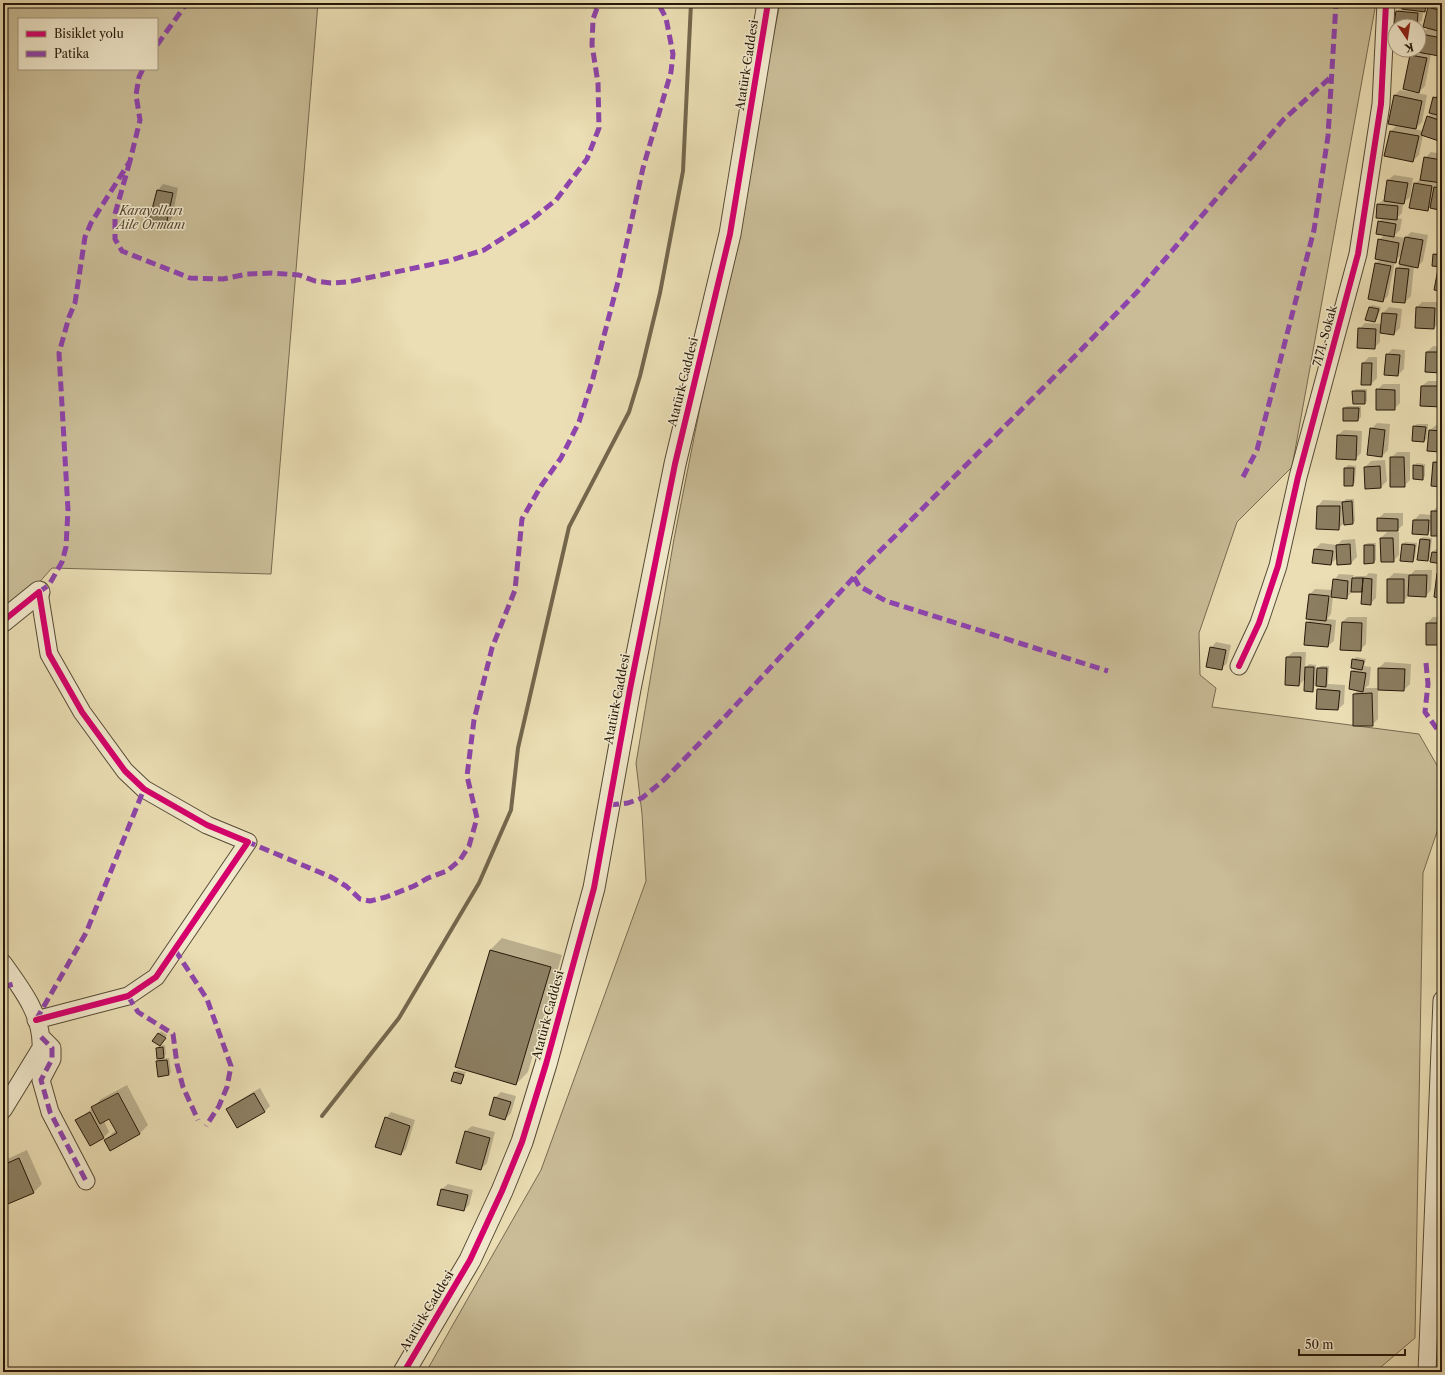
<svg xmlns="http://www.w3.org/2000/svg" width="1445" height="1375" viewBox="0 0 1445 1375" font-family="'Libre Caslon Text',serif">
	<rect width="100%" height="100%" fill="#ebdeb4"/>
	<filter id="stains"><feTurbulence type="fractalNoise" baseFrequency=".005" numOctaves="4"/><feColorMatrix values="0 0 0 0 .2 0 0 0 0 .09 0 0 0 0 .02 0 0 0 .5 -.17"/></filter>
	<radialGradient id="worn" r=".72"><stop offset=".6" stop-color="#630" stop-opacity="0"/><stop offset="1" stop-color="#630" stop-opacity=".3"/></radialGradient>
	<!-- green -->
	<path fill="#c9bc97" stroke="#776a50" fill-rule="evenodd" d="M3,3H318L271,574L52,568L3,623ZM19,19H157V69H19Z
		M780,3H1376L1292,467L1237,522L1199,633L1200,675L1216,688L1212,707L1419,734L1442,774V817L1423,873L1415,1338L1375,1372H426L541,1170L646,881L642,814L636,763L674,539Z"/>
	<!-- shadow -->
	<path fill="#0003" d="M1404,3H1431L1430,6L1433,3H1442V52L1439,55L1431,54L1425,86L1419,92L1411,55L1416,50H1419L1422,34L1429,27L1424,26L1429,7L1423,11L1422,20L1416,26L1397,11L1404,6Z
		M1400,90L1427,95L1422,122L1415,129L1423,131L1428,117L1432,113L1434,98L1440,92L1442,93V141L1423,135L1419,155L1413,161L1386,155L1391,131L1397,125L1394,96Z
		M1431,152L1442,154V182H1437V184L1442,185V187L1436,186V188L1442,189V200L1438,209L1430,207L1428,210L1414,184L1422,178L1425,158Z
		M1394,175L1413,178L1410,197L1403,203L1402,213L1397,218L1402,219L1400,230L1394,236L1405,238L1411,232L1428,235L1423,261L1417,267L1414,266L1411,296L1405,302L1397,268L1400,265L1402,254L1395,261L1388,296L1383,301L1369,299L1376,263L1381,259L1379,240L1385,234L1379,222L1383,218L1378,204L1385,199L1388,180Z
		M163,184L178,188L172,218L166,224L150,220L158,190Z
		M1440,249H1442V266L1434,255Z
		M1422,302H1440V319L1442,314V325L1441,321L1434,328L1417,307Z
		M1372,305L1381,307L1377,319L1375,321L1369,307Z
		M1389,307L1402,309L1400,328L1394,334L1380,332V342L1374,348L1359,329L1365,323L1382,324L1383,313Z
		M1433,346L1442,347L1441,372L1427,352Z
		M1392,349L1405,350L1404,369L1398,375L1387,355Z
		M1369,357H1377V378L1371,384H1362L1363,363Z
		M1428,381H1442V406L1422,386Z
		M1383,384H1400V403L1394,409L1377,390Z
		M1356,389H1367V401L1365,403L1353,392Z
		M1347,406H1361V417L1358,420L1344,408Z
		M1377,423L1390,424L1388,450L1382,456L1371,429Z
		M1417,424H1428L1427,439L1424,441L1414,426Z
		M1436,425H1442V449L1440,451L1430,430Z
		M1344,430L1362,431L1361,453L1355,459L1338,435Z
		M1397,452H1410V480L1404,486L1391,458Z
		M1440,457H1442V486L1434,462Z
		M1385,460L1387,481L1381,487L1365,467L1371,461Z
		M1417,463L1425,464V476L1422,479L1414,466Z
		M1348,465L1356,466L1355,482L1353,485H1345V468Z
		M1346,499H1354L1355,521L1353,523L1345,522L1338,529L1318,506L1323,500L1344,501Z
		M1438,506H1442V535L1432,529L1427,534L1413,533L1414,520L1420,514L1432,515V512Z
		M1384,513H1403V525L1397,530L1378,519Z
		M1387,532H1399V555L1393,561L1381,538Z
		M1423,537L1432,538L1430,557L1428,560L1421,539Z
		M1355,539L1357,557L1351,563L1338,557L1331,564L1313,562L1315,549L1321,543L1337,545L1342,540Z
		M1405,542L1417,543L1415,558L1412,561L1403,545Z
		M1368,543H1376V560L1374,562L1365,545Z
		M1436,549L1442,551V563L1431,562L1433,552Z
		M1415,570H1432L1431,590L1426,596L1409,595L1403,602L1388,579L1394,573L1409,574V576Z
		M1369,573L1377,574L1376,598L1370,604L1363,590L1352,592L1346,598L1333,596L1331,614L1327,619L1336,620L1334,641L1328,646L1307,623L1311,619L1310,594L1315,589L1332,590L1334,580L1339,574L1354,575L1353,578L1356,576H1366Z
		M1348,617H1367L1366,644L1360,650L1342,622Z
		M1433,617H1442V640L1439,644L1427,623Z
		M1216,642L1231,645L1227,663L1221,669L1211,648Z
		M1293,652H1306L1305,668L1309,664L1316,665V670L1321,666H1329L1328,684L1345,685L1344,704L1338,709L1318,689L1322,686L1315,685L1313,691L1306,678L1299,685L1287,657Z
		M1356,657L1366,659L1364,666L1371,667L1369,685L1365,688H1379V668L1385,662L1411,664L1410,684L1404,690L1378,689V719L1372,725L1354,694L1358,690L1350,689L1352,671L1355,668L1353,660Z
		M3,685L9,694L3,700Z
		M502,938L562,955L528,1072L516,1084L456,1067L490,950Z
		M161,1031L167,1035L162,1043L154,1041Z
		M165,1045L166,1054L162,1059L169,1058L171,1072L168,1075L157,1062L161,1057L157,1049L159,1046Z
		M457,1070L466,1072L460,1083L452,1080Z
		M127,1085L148,1125L140,1133L105,1140L116,1130L109,1118L104,1121L109,1132L104,1137L90,1145L77,1120L93,1108L101,1099Z
		M260,1088L270,1106L264,1112L227,1110L233,1104Z
		M501,1092L516,1096L511,1113L505,1119L495,1098Z
		M391,1112L415,1120L406,1149L401,1154L386,1118Z
		M472,1126L495,1132L487,1163L481,1169L466,1131Z
		M27,1150L42,1184L33,1193L3,1205V1161Z
		M448,1184L473,1190L469,1205L464,1210L442,1189Z"/>
	<g fill="none" stroke-linecap="round" stroke-linejoin="round">
		<!-- stream -->
		<path stroke="#74674d" stroke-width="4" d="M322,1116L399,1018L479,883L511,810L518,748L569,527L629,412L640,376L660,293L683,171L691,3"/>
	</g>
	<!-- building -->
	<path fill="#8c7f62" stroke="#251809" d="M1403,3H1426L1425,12L1402,9Z
		M1428,7L1442,11V32L1423,27Z
		M1396,11L1418,13L1417,26L1394,24Z
		M1421,34L1442,38L1439,56L1417,52Z
		M1410,55L1427,58L1419,93L1403,89Z
		M1394,95L1422,101L1416,129L1388,124Z
		M1433,97L1442,99V116L1429,113Z
		M1427,116L1442,121V142L1421,135Z
		M1390,131L1419,136L1413,162L1384,156Z
		M1424,157L1442,160V183L1420,180Z
		M1387,180L1408,183L1404,204L1384,201Z
		M1414,183L1432,186L1428,211L1409,208Z
		M1434,187L1442,188L1439,210L1430,208Z
		M157,190L173,193L166,225L149,221Z
		M1377,204L1398,206L1397,220L1376,218Z
		M1378,221L1396,224L1394,237L1376,234Z
		M1405,237L1423,240L1418,268L1399,264Z
		M1442,238V267L1432,266L1433,254L1441,255Z
		M1378,239L1399,243L1396,263L1375,259Z
		M1375,263L1391,266L1383,302L1368,299Z
		M1396,268L1409,269L1405,303L1392,302Z
		M1438,269L1442,270V291L1434,290Z
		M1369,307L1379,309L1375,322L1365,320Z
		M1416,307L1435,308L1434,329L1415,328Z
		M1442,309V326H1439Z
		M1382,313L1397,314L1394,335L1380,333Z
		M1358,328L1376,329L1375,349L1357,348Z
		M1426,352H1442L1441,373L1425,372Z
		M1386,354L1400,355L1398,376L1384,375Z
		M1362,363H1372L1371,385H1361Z
		M1421,386H1442V407L1420,406Z
		M1376,389L1395,390V410H1376Z
		M1352,391H1365V404H1353Z
		M1343,408H1359L1358,421H1343Z
		M1413,426L1426,427L1424,442L1412,441Z
		M1370,428L1385,430L1382,457L1367,455Z
		M1429,430L1442,431L1440,452L1427,451Z
		M1337,435L1357,436L1356,460L1336,459Z
		M1390,457H1404L1405,487H1390Z
		M1433,462L1442,463V487L1431,486Z
		M1413,465L1423,466V480L1413,479Z
		M1380,466L1381,488L1365,489L1364,467Z
		M1344,468H1354L1353,486H1344Z
		M1352,501L1353,524L1344,525L1342,502Z
		M1317,506H1340L1339,530L1316,529Z
		M1431,511H1442V536H1431Z
		M1377,518L1398,519V531H1377Z
		M1413,520H1429L1428,535L1412,534Z
		M1380,538H1393L1394,562H1381Z
		M1420,539L1430,540L1428,561L1417,560Z
		M1350,544L1351,564L1337,565L1336,545Z
		M1402,544L1415,545L1413,562L1400,561Z
		M1364,545H1374V563L1364,564Z
		M1314,549L1333,551L1331,565L1312,563Z
		M1432,552L1442,553V564L1430,562Z
		M1437,573H1442V598L1434,597Z
		M1409,575H1427L1426,597L1408,596Z
		M1352,578H1363L1362,592H1351Z
		M1363,578L1372,579L1371,605L1361,604Z
		M1333,579L1348,581L1347,599L1331,597Z
		M1387,579H1404V603H1387Z
		M1309,594L1329,596L1326,621L1306,619Z
		M1306,622L1331,625L1328,647L1304,645Z
		M1342,622L1362,623L1361,651L1340,650Z
		M1426,623H1439V645H1426Z
		M1210,647L1226,650L1222,670L1206,667Z
		M1286,657H1301L1299,686L1285,685Z
		M1352,659L1364,661L1362,670L1351,668Z
		M1305,667H1314L1313,692L1304,691Z
		M1317,668H1327L1326,687L1316,686Z
		M1378,668L1405,669L1404,691L1378,690Z
		M1351,671L1366,673L1363,692L1349,689Z
		M1317,689L1340,691L1338,710L1316,709Z
		M1372,693L1373,726H1353V694Z
		M490,950L551,967L516,1085L455,1067Z
		M158,1033L166,1038L160,1046L152,1041Z
		M163,1047L164,1058L157,1059L156,1048Z
		M167,1060L169,1075L158,1077L156,1061Z
		M454,1072L464,1075L461,1084L451,1081Z
		M118,1093L140,1134L110,1151L104,1140L117,1133L109,1119L100,1124L91,1107Z
		M254,1093L265,1112L237,1128L226,1109Z
		M494,1097L511,1102L505,1120L489,1115Z
		M90,1112L104,1138L90,1146L75,1120Z
		M385,1117L410,1126L401,1155L375,1147Z
		M465,1131L490,1138L481,1170L456,1163Z
		M19,1158L34,1193L3,1206V1165Z
		M441,1189L468,1195L464,1211L437,1205Z"/>
	<g fill="none" stroke-linecap="round" stroke-linejoin="round">
		<!-- minor casing -->
		<g stroke="#564a34" stroke-width="19">
			<path id="minor" d="M1239,666L1259,623L1278,566L1298,477L1358,254L1381,104L1386,3
				M3,963C21,988 43,1016 41,1048L3,1110
				M36,1020L128,996L156,977L248,842L207,825L144,789L125,771L82,712L49,654L39,592
				M41,1037L52,1048V1059L41,1080L50,1112L86,1181
				M1427,1372L1442,1000"/>
		</g>
		<!-- tertiary casing -->
		<g stroke="#564a34" stroke-width="23">
			<path id="tertiary" d="M3,621L39,592
				M404,1372L470,1260L502,1191L522,1142L546,1064L594,888L630,689L675,464L730,234L768,3"/>
		</g>
		<!-- minor -->
		<use href="#minor" stroke="#f2eace" stroke-width="17"/>
		<!-- tertiary -->
		<use href="#tertiary" stroke="#f2eace" stroke-width="21"/>
		<!-- quiet -->
		<path stroke="#8e44ad" stroke-width="5" stroke-dasharray="10 5" stroke-linecap="butt" d="M157,45L187,3
			M130,161L115,214V239L122,251L190,278L223,279L247,274L272,273L299,275L315,281L331,283L348,282L448,261L484,250L531,220L556,200L587,159L599,128L598,83L592,45L593,19L599,3
			M1243,477L1257,450L1314,230L1328,136L1336,3
			M854,577L859,586L886,601L1108,671
			M39,592L49,585L62,562L66,547L68,510L59,353L69,317L75,303L85,237L91,223L130,161L140,120L136,95L139,77L143,69
			M1426,663L1428,684L1425,712L1442,736
			M609,805L628,803L642,798L664,780L722,720L854,577L1078,353L1138,291L1283,120L1332,76
			M247,844L248,842L331,877L346,886L360,899L370,901L386,897L414,886L428,878L447,871L460,860L469,846L477,818L467,776L474,720L492,648L515,590L522,519L541,486L561,458L579,422L593,378L619,278L643,168L671,72L673,54L666,18L658,3
			M175,950L207,999L231,1066L227,1087L219,1106L206,1126
			M3,987L17,983
			M128,996L138,1012L173,1034L177,1064L183,1087L198,1120
			M36,1020L86,933L144,789
			M41,1037L52,1048V1059L41,1080L50,1112L86,1181"/>
		<!-- cycleway casing -->
		<g stroke="#f2eace" stroke-width="8">
			<path id="cycleway" d="M3,621L39,592L49,654L82,712L125,771L144,789L207,825L248,842L156,977L128,996L36,1020
				M1239,666L1259,623L1278,566L1298,477L1358,254L1381,104L1386,3
				M404,1372L470,1260L502,1191L522,1142L546,1064L594,888L630,689L675,464L730,234L768,3"/>
		</g>
		<!-- cycleway -->
		<use href="#cycleway" stroke="#d6006c" stroke-width="6"/>
	</g>
	<g text-anchor="middle" stroke-width="3" stroke-linejoin="round" paint-order="stroke">
		<!-- street labels -->
		<g font-size="12" fill="#251809" stroke="#f2eace">
			<text transform="translate(747 65) rotate(-81)" y="4">Atatürk Caddesi</text>
			<text transform="translate(1325 336) rotate(-75)" y="4">7171. Sokak</text>
			<text transform="translate(683 382) rotate(-76)" y="4">Atatürk Caddesi</text>
			<text transform="translate(617 699) rotate(-79)" y="4">Atatürk Caddesi</text>
			<text transform="translate(548 1015) rotate(-75)" y="4">Atatürk Caddesi</text>
			<text transform="translate(427 1311) rotate(-59)" y="4">Atatürk Caddesi</text>
		</g>
		<!-- park labels -->
		<g font-size="12" font-style="italic" fill="#564934" stroke="#f2eace">
			<text x="151" y="215">Karayolları<tspan x="151" dy="14">Aile Ormanı</tspan></text>
		</g>
	</g>
	<!-- margin -->
	<rect width="1445" height="1375" fill="none" stroke="#ebdeb4" stroke-width="16"/>
	<rect x="4" y="4" width="1437" height="1367" fill="none" stroke="#251809" stroke-width="2"/>
	<rect x="8" y="8" width="1429" height="1359" fill="none" stroke="#251809"/>
	<!-- legend -->
	<rect x="18" y="18" width="140" height="52" fill="#f2eace" stroke="#a0967f"/>
	<rect x="26" y="31" width="20" height="6" fill="#d6006c" stroke="#a0967f"/>
	<text x="54" y="38" font-size="12" fill="#251809">Bisiklet yolu</text>
	<rect x="26" y="51" width="20" height="6" fill="#8e44ad" stroke="#a0967f"/>
	<text x="54" y="58" font-size="12" fill="#251809">Patika</text>
	<!-- north arrow -->
	<g transform="translate(1407 38) rotate(167)"><circle r="19" fill="#f2eace" stroke="#a0967f"/>
	<path d="M0-3L7 15L0 10L-7 15Z" fill="#8f2418"/>
	<text y="-6" font-size="11" font-weight="bold" text-anchor="middle" fill="#251809">K</text>
	</g>
	<!-- scale -->
	<path d="M1299 1349v6h106v-6" fill="none" stroke="#251809" stroke-width="2"/>
	<text x="1305" y="1349" font-size="12" fill="#251809" stroke="#f2eace" stroke-width="3" paint-order="stroke">50 m</text>
	<rect width="100%" height="100%" filter="url(#stains)"/>
	<rect width="100%" height="100%" fill="url(#worn)"/>
</svg>
